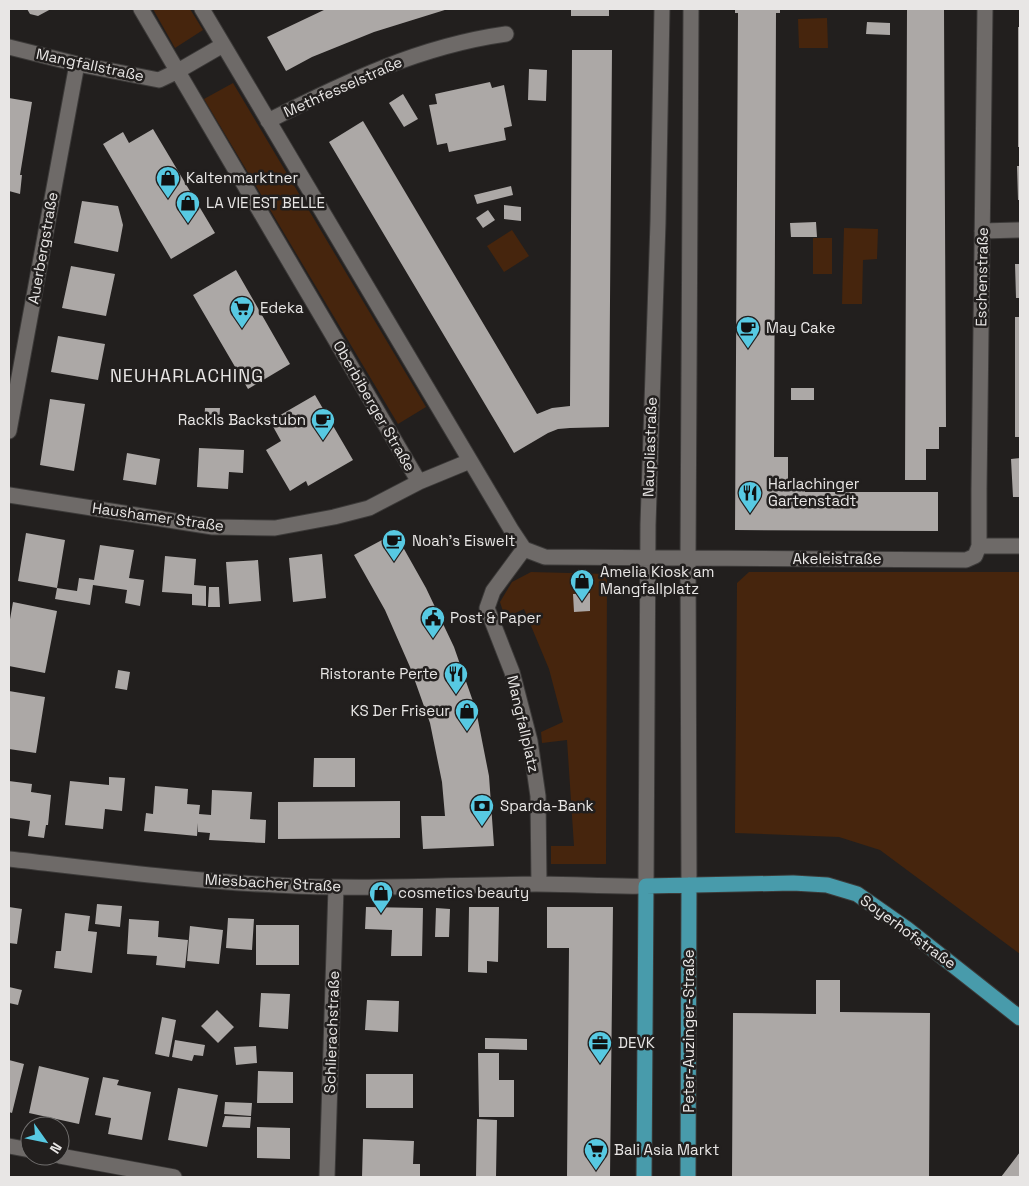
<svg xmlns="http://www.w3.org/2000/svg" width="1029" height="1186" viewBox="0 0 1029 1186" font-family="'Space Grotesk',sans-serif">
	<rect width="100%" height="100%" fill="#221f1e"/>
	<!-- green -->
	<path fill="#46250d" d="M153,9H190L203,30L175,48Z
		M827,18L828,48H799L798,19Z
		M233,83L426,407L398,424L204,99Z
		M844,228L878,229L877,259L863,260L862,304H842Z
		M512,230L529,256L504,272L487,246Z
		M813,238H832V274H813Z
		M531,572L607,574L606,864H551V846H574L567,740L542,743L541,732L563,722L549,669L524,609L505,618L500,602L512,582Z
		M749,572H1020V954L880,850L839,837L735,833L737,583Z"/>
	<!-- building -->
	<path fill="#aca8a6" d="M27,9H51L38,16L30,14Z
		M326,9H448L374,32L312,57L286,71L267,37Z
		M571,9H609V16H571Z
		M735,9H780V13H776L774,457H788V480H805V492H938V531L735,530L738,13H735Z
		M907,9H944L946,427H939V449H926V480H905Z
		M867,22L890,23V35L866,34Z
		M1018,27H1020V147H1018Z
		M572,50H612L609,427L570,428L558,429L548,433L514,453L329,142L363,121L537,414L552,408L570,406Z
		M529,69L547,70L546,101L528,100Z
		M490,82L492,88L504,85L512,126L504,128L506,140L449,152L447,143L437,145L429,105L437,104L435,94Z
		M403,94L418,119L404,127L389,103Z
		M9,98L32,102L20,175H22L20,194L9,191Z
		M153,129L215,233L171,259L103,144L123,132L129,143Z
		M1017,166H1020V200H1018Z
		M511,186L513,195L477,204L474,195Z
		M82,201L118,206L123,225L118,252L74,243Z
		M504,205L521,207V221L504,219Z
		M488,210L495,220L483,228L476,218Z
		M816,222L817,237H791L790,223Z
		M1015,264H1020V298H1016Z
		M71,266L115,274L106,316L62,308Z
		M236,270L290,364L248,389L193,295Z
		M1015,317H1020V437H1015Z
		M58,336L105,344L98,380L51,372Z
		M791,388H814V400H791Z
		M315,395L353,460L308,486L306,481L290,491L266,450L281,441L270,421Z
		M50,399L85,404L74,471L40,465Z
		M205,408H220L219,424L204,423Z
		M199,448L244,450L243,473L229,472L228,489L197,487Z
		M127,453L160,459L156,485L123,480Z
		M1020,458V497H1013L1011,459Z
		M26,533L65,540L57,588L18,581Z
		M395,533L426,588L454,647L476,710L489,776L494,846L423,849L421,816H445L442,782L430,723L410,667L385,610L354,555Z
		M100,545L134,550L129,578L144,580L140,606L125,603L127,590L93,585L90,605L55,599L57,588L77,591L79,578L94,580Z
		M322,554L326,598L293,602L289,558Z
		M165,556L196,559L194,585L206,586V606L192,605V594L162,592Z
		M258,560L261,601L229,604L226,562Z
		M209,587H219L220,607H208Z
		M590,593V611L574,612L573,594Z
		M13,602L57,611L45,673L9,666V625Z
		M118,670L130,672L127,690L115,688Z
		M9,691L45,697L36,753L9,749Z
		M314,758H355V787H313Z
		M109,777L125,778L122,811L105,809L103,829L65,825L70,781L109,785Z
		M9,781L32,784L31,792L51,795L48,825H46L44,838L28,836L30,821L9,818Z
		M155,786L188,789L187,804L200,805L199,814L211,815L212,790L252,792L250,819L266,820L265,843L209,840L210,833L198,832V823L197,836L144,831L146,813L153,814Z
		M400,801V838L278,839V802Z
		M97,904L122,906L120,927L95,924Z
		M9,907L22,909L17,944L9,943Z
		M366,907L423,908L422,956H391L392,930L365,929Z
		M469,907H499L498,962L487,961V973L468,972Z
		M547,907H613L610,1177H567L569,948H547Z
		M436,908L450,909L449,937H435Z
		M65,913L90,916L88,931L97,932L92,973L54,968L56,951H61Z
		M228,918L254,919L252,950L226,948Z
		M129,919L159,921L158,937L188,940L185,968L156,965L157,956L127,954Z
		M256,925H299V965H256Z
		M190,926L223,930L219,964L187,961Z
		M816,980H840V1012L930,1013L929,1177H732L733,1013L816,1014Z
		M9,987L22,990L18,1005L9,1003Z
		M261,993L290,994L288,1029L259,1027Z
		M367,1000L399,1001L398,1032L365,1030Z
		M217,1010L234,1027L218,1043L201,1026Z
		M162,1017L176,1020L169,1057L155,1054Z
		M485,1038L527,1039V1050L485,1049Z
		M175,1040L205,1045L203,1056L194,1055L192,1061L172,1057Z
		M256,1046L257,1063L236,1065L234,1047Z
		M478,1053H499V1080H514V1117H479Z
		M9,1060L24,1064L12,1113L9,1112Z
		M39,1066L89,1078L79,1124L29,1113Z
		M258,1071L293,1072V1103H257Z
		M366,1074H413V1108H366Z
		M103,1077L119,1080L117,1085L151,1092L142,1140L108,1134L111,1118L95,1115Z
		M178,1088L218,1095L207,1147L168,1140Z
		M225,1102L252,1103L251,1116L224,1114Z
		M225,1116L251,1117L250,1128L222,1127Z
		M477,1119L497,1120L496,1177H476Z
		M257,1127L290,1128V1159L257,1158Z
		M363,1139L414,1141L413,1164H420V1177H362Z
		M1020,1152V1177H1001Z"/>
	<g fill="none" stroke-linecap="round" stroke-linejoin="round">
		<!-- minor casing -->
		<g stroke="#3c3a39" stroke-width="17">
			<path id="minor" d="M141,9L419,482
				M202,9L512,531L524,549L545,557L966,560L975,556L979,546V489L985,9
				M9,47L77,64L159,80L178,71L223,45
				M268,121C345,82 420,46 506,34
				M982,231L1020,230
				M9,431L77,64
				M9,495L213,527L275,528L334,517L369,508L419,482L470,461
				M979,546H1020
				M524,549L493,591L487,608L512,672L530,741L538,796L539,884
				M9,859C98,869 186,881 276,885C362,890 449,885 536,884C573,884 609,887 646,886L648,525L658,222L662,9
				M689,885L688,558L691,9
				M9,1146L30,1150
				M60,1156L174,1177
				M327,1177L336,887"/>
		</g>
		<!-- major casing -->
		<g stroke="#3c3a39" stroke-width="17">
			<path id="major" d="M644,1177L646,886L793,883L827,885L857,894L907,929L1020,1018
				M688,1177L689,885"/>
		</g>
		<!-- minor -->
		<use href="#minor" stroke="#6e6a68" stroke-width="15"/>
		<!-- major -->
		<use href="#major" stroke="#489bab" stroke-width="15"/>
	</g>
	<!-- icons -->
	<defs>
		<g id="shop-pin" transform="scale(1.25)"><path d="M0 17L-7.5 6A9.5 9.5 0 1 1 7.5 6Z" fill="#57c9e2" stroke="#221f1e"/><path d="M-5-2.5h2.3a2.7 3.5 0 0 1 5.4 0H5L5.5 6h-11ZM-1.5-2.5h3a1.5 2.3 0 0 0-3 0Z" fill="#111"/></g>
		<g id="supermarket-pin" transform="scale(1.25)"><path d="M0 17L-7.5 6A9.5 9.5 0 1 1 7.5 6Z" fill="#57c9e2" stroke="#221f1e"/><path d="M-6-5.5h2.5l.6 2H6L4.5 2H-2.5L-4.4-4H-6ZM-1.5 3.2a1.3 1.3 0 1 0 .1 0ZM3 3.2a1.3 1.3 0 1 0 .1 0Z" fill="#111"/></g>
		<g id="cafe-pin" transform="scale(1.25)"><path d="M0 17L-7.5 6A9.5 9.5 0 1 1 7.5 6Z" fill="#57c9e2" stroke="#221f1e"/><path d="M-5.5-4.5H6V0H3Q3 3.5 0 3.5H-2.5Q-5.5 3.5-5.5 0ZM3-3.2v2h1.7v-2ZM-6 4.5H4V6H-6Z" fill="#111"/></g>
		<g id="restaurant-pin" transform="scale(1.25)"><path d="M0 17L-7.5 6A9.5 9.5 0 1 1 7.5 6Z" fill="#57c9e2" stroke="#221f1e"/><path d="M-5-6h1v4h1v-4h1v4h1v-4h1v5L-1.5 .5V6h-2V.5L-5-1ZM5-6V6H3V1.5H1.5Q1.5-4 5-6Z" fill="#111"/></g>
		<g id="civic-pin" transform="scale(1.25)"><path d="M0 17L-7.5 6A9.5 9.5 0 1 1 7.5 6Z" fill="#57c9e2" stroke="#221f1e"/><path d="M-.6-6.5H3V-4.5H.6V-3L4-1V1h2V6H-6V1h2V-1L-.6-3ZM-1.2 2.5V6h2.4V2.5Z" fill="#111"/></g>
		<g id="bank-pin" transform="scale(1.25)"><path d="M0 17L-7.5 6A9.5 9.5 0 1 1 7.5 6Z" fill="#57c9e2" stroke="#221f1e"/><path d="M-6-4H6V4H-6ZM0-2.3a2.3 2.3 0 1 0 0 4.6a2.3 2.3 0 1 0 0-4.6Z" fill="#111"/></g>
		<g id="office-pin" transform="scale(1.25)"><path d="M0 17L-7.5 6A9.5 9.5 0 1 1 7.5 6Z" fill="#57c9e2" stroke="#221f1e"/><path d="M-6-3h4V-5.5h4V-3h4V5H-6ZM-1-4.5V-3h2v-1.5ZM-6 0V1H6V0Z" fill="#111"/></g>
	</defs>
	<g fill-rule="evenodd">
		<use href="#shop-pin" x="168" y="178"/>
		<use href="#shop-pin" x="188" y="203"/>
		<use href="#supermarket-pin" x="242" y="308"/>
		<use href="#cafe-pin" x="748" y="328"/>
		<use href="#cafe-pin" x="323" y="420"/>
		<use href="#restaurant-pin" x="750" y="493"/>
		<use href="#cafe-pin" x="394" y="541"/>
		<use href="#shop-pin" x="582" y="581"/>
		<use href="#civic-pin" x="433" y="618"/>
		<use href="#restaurant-pin" x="456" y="674"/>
		<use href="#shop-pin" x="467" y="711"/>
		<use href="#bank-pin" x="482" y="806"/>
		<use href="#shop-pin" x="381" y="893"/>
		<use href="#office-pin" x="600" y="1043"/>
		<use href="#supermarket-pin" x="596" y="1150"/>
	</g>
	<g text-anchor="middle" stroke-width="5" stroke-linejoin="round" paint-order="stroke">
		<!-- street labels -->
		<g font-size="15" fill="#e8e6e5" stroke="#221f1e">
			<text transform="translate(90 65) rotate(12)" y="5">Mangfallstraße</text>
			<text transform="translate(343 87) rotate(-24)" y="5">Methfesselstraße</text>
			<text transform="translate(43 248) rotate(-80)" y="5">Auerbergstraße</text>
			<text transform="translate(982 277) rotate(-89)" y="5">Eschenstraße</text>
			<text transform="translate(374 406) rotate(60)" y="5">Oberbiberger Straße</text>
			<text transform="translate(650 447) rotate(-88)" y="5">Naupliastraße</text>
			<text transform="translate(158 517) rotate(8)" y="5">Haushamer Straße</text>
			<text x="837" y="564">Akeleistraße</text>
			<text transform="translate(523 724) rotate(77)" y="5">Mangfallplatz</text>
			<text transform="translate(273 883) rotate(3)" y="5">Miesbacher Straße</text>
			<text transform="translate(908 932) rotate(36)" y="5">Soyerhofstraße</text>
			<text transform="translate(689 1031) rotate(-90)" y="5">Peter-Auzinger-Straße</text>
			<text transform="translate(332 1032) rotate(-88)" y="5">Schlierachstraße</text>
		</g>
		<!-- poi labels -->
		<g font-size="15" fill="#e8e6e5" stroke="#221f1e" text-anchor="start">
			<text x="186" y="183">Kaltenmarktner</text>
			<text x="206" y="208">LA VIE EST BELLE</text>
			<text x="260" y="313">Edeka</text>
			<text x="766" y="333">May Cake</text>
			<text x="306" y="425" text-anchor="end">Rackls Backstubn</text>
			<text x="768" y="489">Harlachinger<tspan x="768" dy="17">Gartenstadt</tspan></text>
			<text x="412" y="546">Noah's Eiswelt</text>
			<text x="600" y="577">Amelia Kiosk am<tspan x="600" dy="17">Mangfallplatz</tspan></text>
			<text x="450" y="623">Post &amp; Paper</text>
			<text x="438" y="679" text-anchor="end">Ristorante Perte</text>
			<text x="450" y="716" text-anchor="end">KS Der Friseur</text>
			<text x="500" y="811">Sparda-Bank</text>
			<text x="398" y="898">cosmetics beauty</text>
			<text x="618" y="1048">DEVK</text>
			<text x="614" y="1155">Bali Asia Markt</text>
		</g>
		<!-- quarter labels -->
		<g font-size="18" letter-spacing="1" fill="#e8e6e5" stroke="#221f1e">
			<text x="187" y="382">NEUHARLACHING</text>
		</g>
	</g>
	<!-- border -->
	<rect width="1029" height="1186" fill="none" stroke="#e8e6e5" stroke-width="20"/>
	<!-- north arrow -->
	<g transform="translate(45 1141) rotate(123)"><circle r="24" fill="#221f1e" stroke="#716f6e"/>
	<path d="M0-4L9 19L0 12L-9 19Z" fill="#57c9e2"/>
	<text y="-8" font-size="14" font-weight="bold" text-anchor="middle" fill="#e8e6e5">N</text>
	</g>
</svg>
